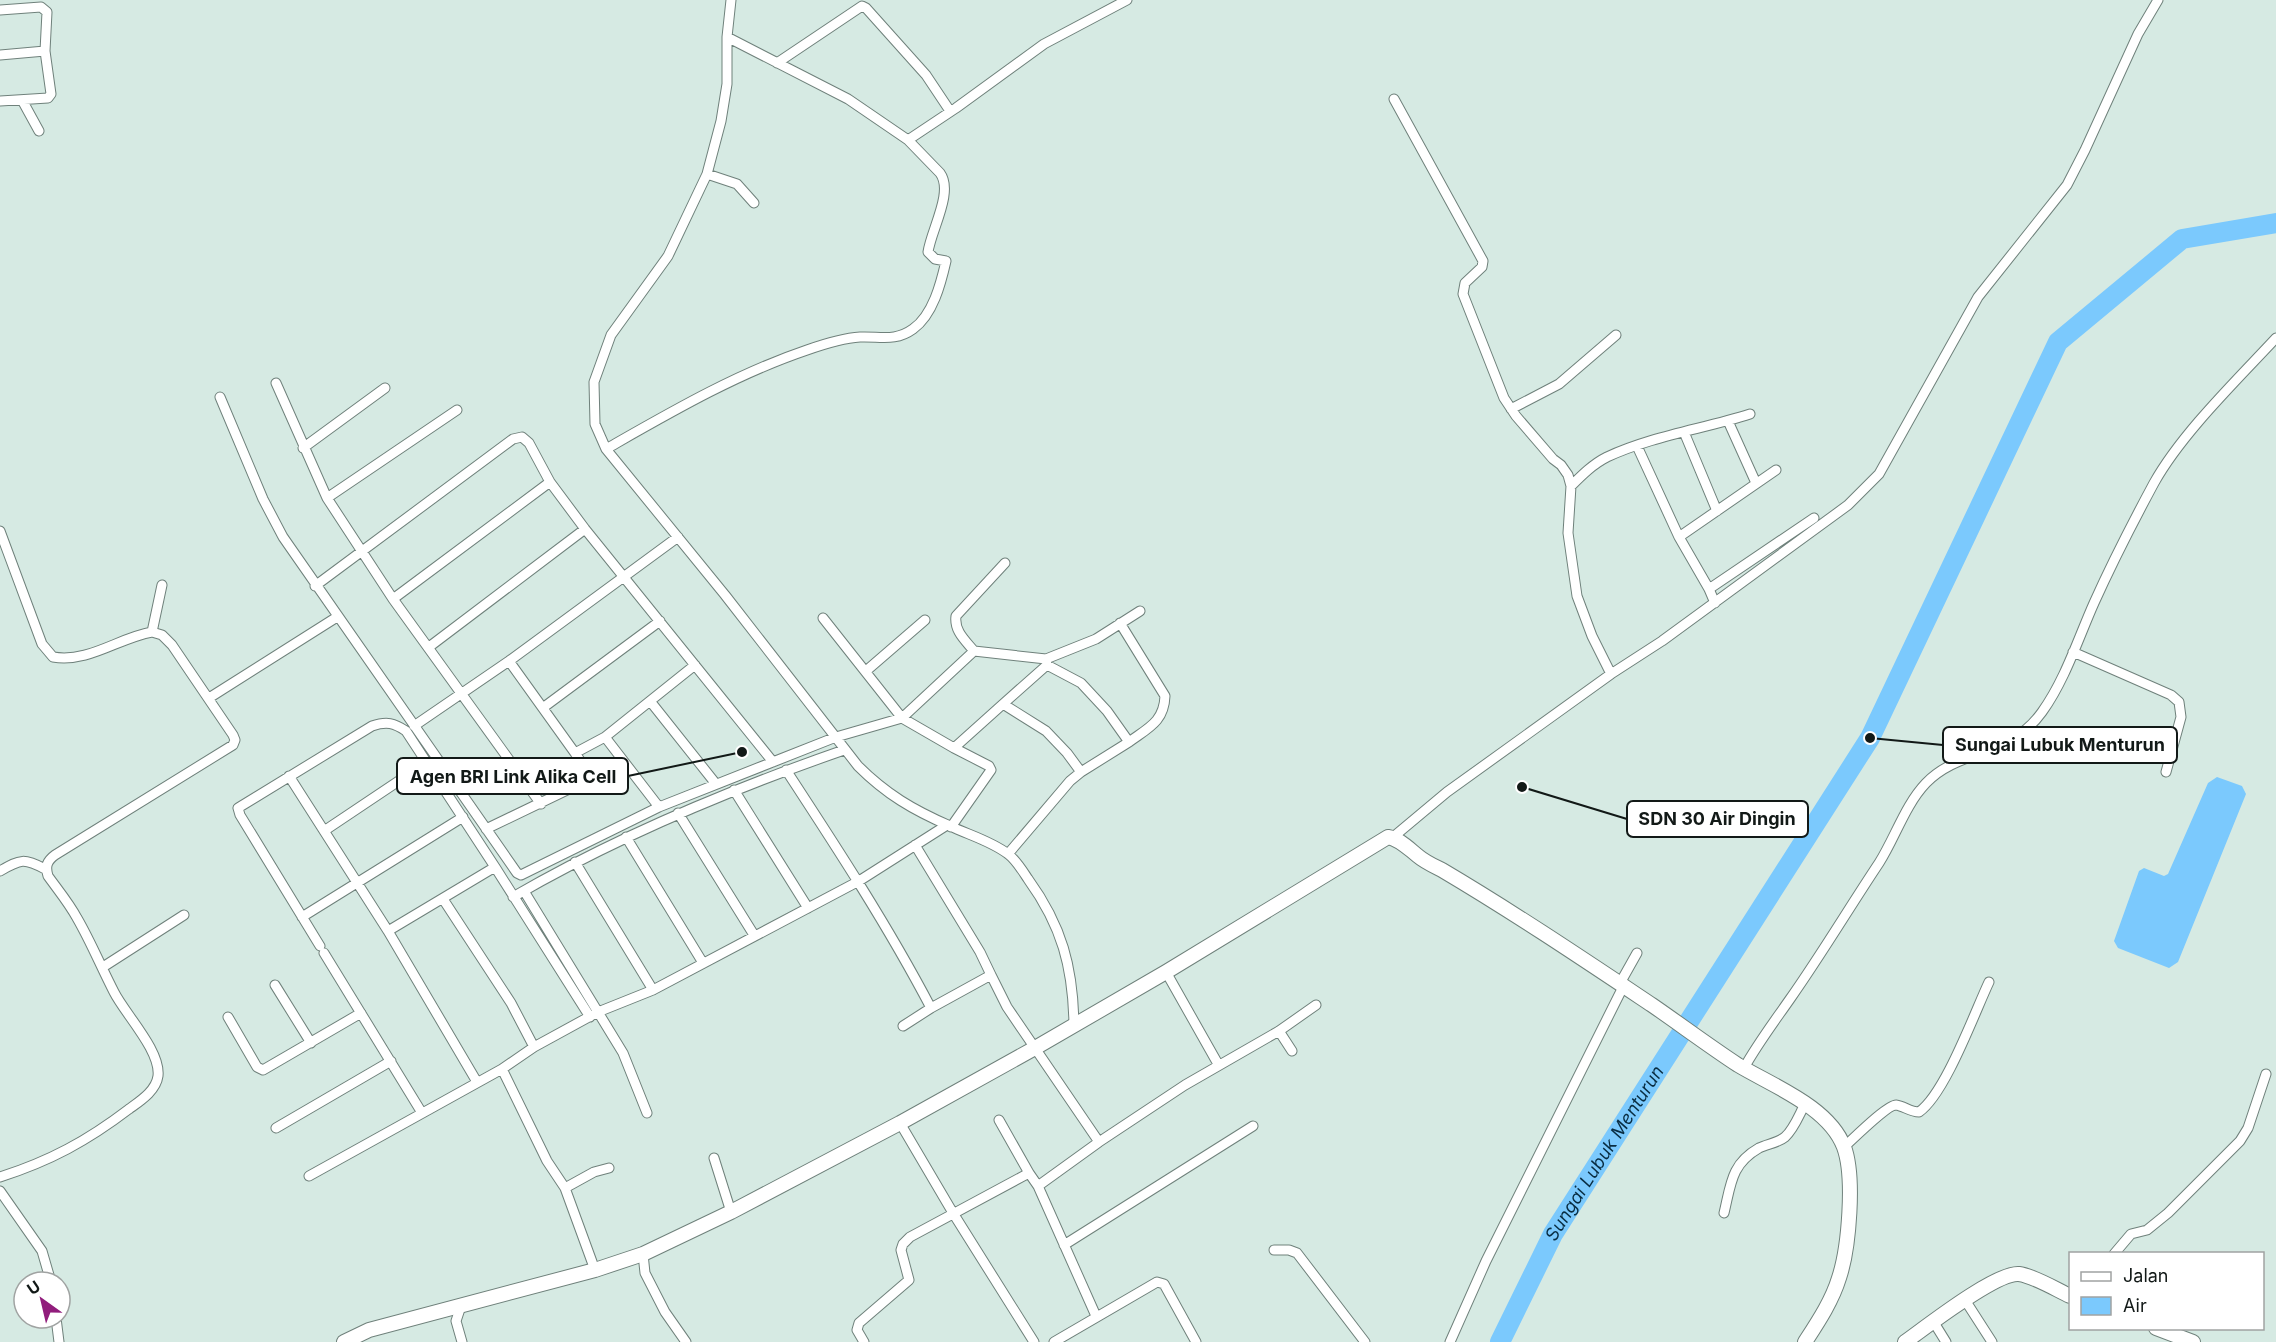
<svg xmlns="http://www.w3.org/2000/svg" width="2276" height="1342" viewBox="0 0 2276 1342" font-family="Inter,sans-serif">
	<rect width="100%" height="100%" fill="#d6eae3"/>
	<!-- water -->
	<path fill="#7bc9fd" d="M2217,777L2242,786L2246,794L2178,962L2169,968L2118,948L2114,941L2139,871L2144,868L2164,876L2168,874L2208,783Z"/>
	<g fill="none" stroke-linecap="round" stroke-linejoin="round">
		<!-- river -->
		<path stroke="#7bc9fd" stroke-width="20" id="s1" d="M1500,1342L1553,1234L1870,738L2058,342L2182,239L2276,223"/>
		<!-- street casing -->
		<g stroke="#6f817b" stroke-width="11">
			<path id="street" d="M731,0L727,37V84L721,121L707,174L668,256L611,335L594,382L595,424L606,449L725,595L858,766C886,794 913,810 950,826C969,835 991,841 1008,854C1016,860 1022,870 1028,879C1062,926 1073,967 1074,1025
				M0,10L41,7L47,12L45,51L51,94L48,98L0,101
				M0,55L45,51
				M777,63L862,6L866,8L926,75L950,111
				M1394,99L1483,261L1482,267L1465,283L1463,294L1504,398L1516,416L1553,459L1561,465L1568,475L1571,486L1568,533L1577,596L1592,636L1611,674
				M22,100L39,131
				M908,140L956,108L1044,44L1127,0
				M707,174L737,184L754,203
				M276,383L327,498L393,599L541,804
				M220,397L263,499L283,537L517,873L521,875L659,807L836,737L902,718L974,651L1046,659L1096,639L1140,611
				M1511,409L1559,384L1616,335
				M1728,421L1756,483
				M1684,432L1717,511
				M1637,446L1679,537L1709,589L1715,603
				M303,448L385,388
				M606,449C671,412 736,374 807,350C824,344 843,338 860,337C880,336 895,342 913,329C933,315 941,283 946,261L935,259L928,252C931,230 954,192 940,173L908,140L848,99L727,37
				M1571,486C1582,475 1593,464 1607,457C1652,436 1703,429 1750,414
				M327,498L457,410
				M0,531L42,644L53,657C89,663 118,638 152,632
				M1679,537L1776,470
				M315,586L513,439L522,437L529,443L550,482L585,529L773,762
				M1709,589L1814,518
				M393,599L550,482
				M823,618L902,718L954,748L1003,704L1046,731L1067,753L1081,772L1070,781L1008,854
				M1120,623L1165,696C1164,722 1148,728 1129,742
				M429,647L585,529
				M974,651C965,640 954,631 956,616L1005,563
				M2073,652L2171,695L2179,702L2181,717L2166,772
				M509,661L575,753
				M1047,665L1081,683L1107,711L1129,742L1081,772
				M866,671L925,620
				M209,698L337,617
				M650,701L716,784
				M1003,704L1047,665L1046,660
				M544,707L660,621
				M414,726L509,661L678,537
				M605,737L659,807
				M786,770C837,848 888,926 931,1008L991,975L980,952L915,845
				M289,776L388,931L477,1082
				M592,778L625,764
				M734,790L808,908
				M678,813L754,935
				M951,827L991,770L989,766L954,748
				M486,829L592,778L575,753L605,737L695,665
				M324,831L427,762
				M626,837L703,963
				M1392,838L1447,792L1611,674L1662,641L1848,505L1879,474L1978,297L2067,185L2085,150L2138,34L2158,0
				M575,862L653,990
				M0,871C21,859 24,858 45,869
				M524,891L623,1053L647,1113
				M513,897C618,836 729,790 844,750
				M443,899L511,1003L534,1047
				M302,917L463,817
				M388,931L495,867L590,1017
				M320,946L240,815L238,808L372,726C387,721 394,723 406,731L495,867
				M324,953L422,1113
				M103,967L184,915
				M1166,972L1218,1064
				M275,985L311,1043
				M1619,985L1637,953
				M228,1017L257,1067L263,1070L361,1013
				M903,1026L931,1008
				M1279,1031L1292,1051
				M1744,1068C1758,1043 1774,1022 1790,999C1821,955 1849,908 1879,863C1895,838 1905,805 1926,783C1960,748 2009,758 2042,712C2065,680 2078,639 2094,603C2112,563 2133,522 2154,483C2182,433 2237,380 2276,338
				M999,1120L1029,1173
				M900,1123L953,1213L1034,1342
				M276,1128L391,1061
				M1099,1142L1185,1085L1279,1031L1316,1005
				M1844,1147C1853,1139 1887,1105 1896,1105C1904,1106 1910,1112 1919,1112C1945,1094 1974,1014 1989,982
				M714,1158L731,1212
				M309,1176L502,1069
				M0,1177C50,1161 87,1141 129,1109C140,1101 156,1091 158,1076C161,1051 125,1014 114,992C101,967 91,942 77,918C69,903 58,890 48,876C45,866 47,861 55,855L233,745L235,740L233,735L172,645L162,635L152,632L162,585
				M1038,1186L1096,1316
				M565,1188L594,1172L609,1168
				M0,1191L42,1251L51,1282
				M1724,1213C1731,1184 1731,1164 1759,1148C1767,1144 1778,1143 1785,1137C1794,1129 1799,1115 1805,1104
				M1064,1245L1253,1126
				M1274,1250H1289L1297,1253L1365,1342
				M643,1254L645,1273L665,1312L686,1342
				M2114,1254L2131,1234L2147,1230L2168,1213L2240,1141L2248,1128L2266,1074
				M595,1270L565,1188L547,1161L502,1069L534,1047L598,1012L653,990L859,881L947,825
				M1965,1300L1992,1342
				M461,1306L456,1321L462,1342
				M56,1318L59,1342
				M1933,1321L1946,1342
				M864,1342L857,1330L859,1323L909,1280L901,1250L903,1244L910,1237L1029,1173L1038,1186L1099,1142L1007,1007L991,975
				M1054,1342L1157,1282L1164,1284L1196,1342
				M1450,1342L1486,1261L1623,987"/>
		</g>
		<!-- secondary casing -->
		<g stroke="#6f817b" stroke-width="16">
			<path id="secondary" d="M2156,1328L2193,1342
				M344,1342L369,1330L595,1270L643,1254L731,1212L900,1123L1035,1048L1166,972L1388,837C1400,839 1409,849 1418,856C1425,862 1434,866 1442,870C1513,912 1583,959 1652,1005C1681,1025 1709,1046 1738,1065C1773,1086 1829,1107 1844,1147C1855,1177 1849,1248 1839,1278C1832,1301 1818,1322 1805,1342
				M1905,1342C1926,1327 1996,1272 2019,1274C2034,1276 2057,1290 2070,1296"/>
		</g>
		<!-- street -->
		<use href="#street" stroke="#fff" stroke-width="9"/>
		<!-- secondary -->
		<use href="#secondary" stroke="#fff" stroke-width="14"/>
	</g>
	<g text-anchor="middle" stroke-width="4.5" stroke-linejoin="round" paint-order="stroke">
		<!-- water labels -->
		<g font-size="18" font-style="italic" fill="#092d42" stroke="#fff">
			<text dy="6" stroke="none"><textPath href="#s1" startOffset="216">Sungai Lubuk Menturun</textPath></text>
		</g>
	</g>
	<!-- callouts -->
	<path fill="none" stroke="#121917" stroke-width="2" d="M1870 738L1943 745M742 752L628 776M1522 787L1627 819"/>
	<g fill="#121917" stroke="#fff" stroke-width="2">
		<circle cx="1870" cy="738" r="6"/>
		<circle cx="742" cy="752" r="6"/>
		<circle cx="1522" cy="787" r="6"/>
	</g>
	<g fill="#fff" stroke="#121917" stroke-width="2">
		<rect x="1943" y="727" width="234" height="36" rx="6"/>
		<rect x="397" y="758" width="231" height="36" rx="6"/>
		<rect x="1627" y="801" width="181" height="36" rx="6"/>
	</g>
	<g font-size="18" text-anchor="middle" font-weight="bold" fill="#121917">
		<text x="2060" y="751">Sungai Lubuk Menturun</text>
		<text x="513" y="783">Agen BRI Link Alika Cell</text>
		<text x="1717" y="825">SDN 30 Air Dingin</text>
	</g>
	<!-- legend -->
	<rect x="2069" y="1252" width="195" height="78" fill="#ffffff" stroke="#a0a3a2" stroke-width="1.5"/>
	<rect x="2081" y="1272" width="30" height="9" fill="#ffffff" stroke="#a0a3a2" stroke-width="1.5"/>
	<text x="2123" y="1282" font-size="18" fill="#121917">Jalan</text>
	<rect x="2081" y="1297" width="30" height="18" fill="#7bc9fd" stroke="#a0a3a2" stroke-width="1.5"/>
	<text x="2123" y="1312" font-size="18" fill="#121917">Air</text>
	<!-- north arrow -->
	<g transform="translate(42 1300) rotate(326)"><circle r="28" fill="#ffffff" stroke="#a0a3a2" stroke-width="1.5"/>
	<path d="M0-4.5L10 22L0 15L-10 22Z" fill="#911d7c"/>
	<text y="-9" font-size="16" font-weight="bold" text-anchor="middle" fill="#121917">U</text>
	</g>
</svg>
